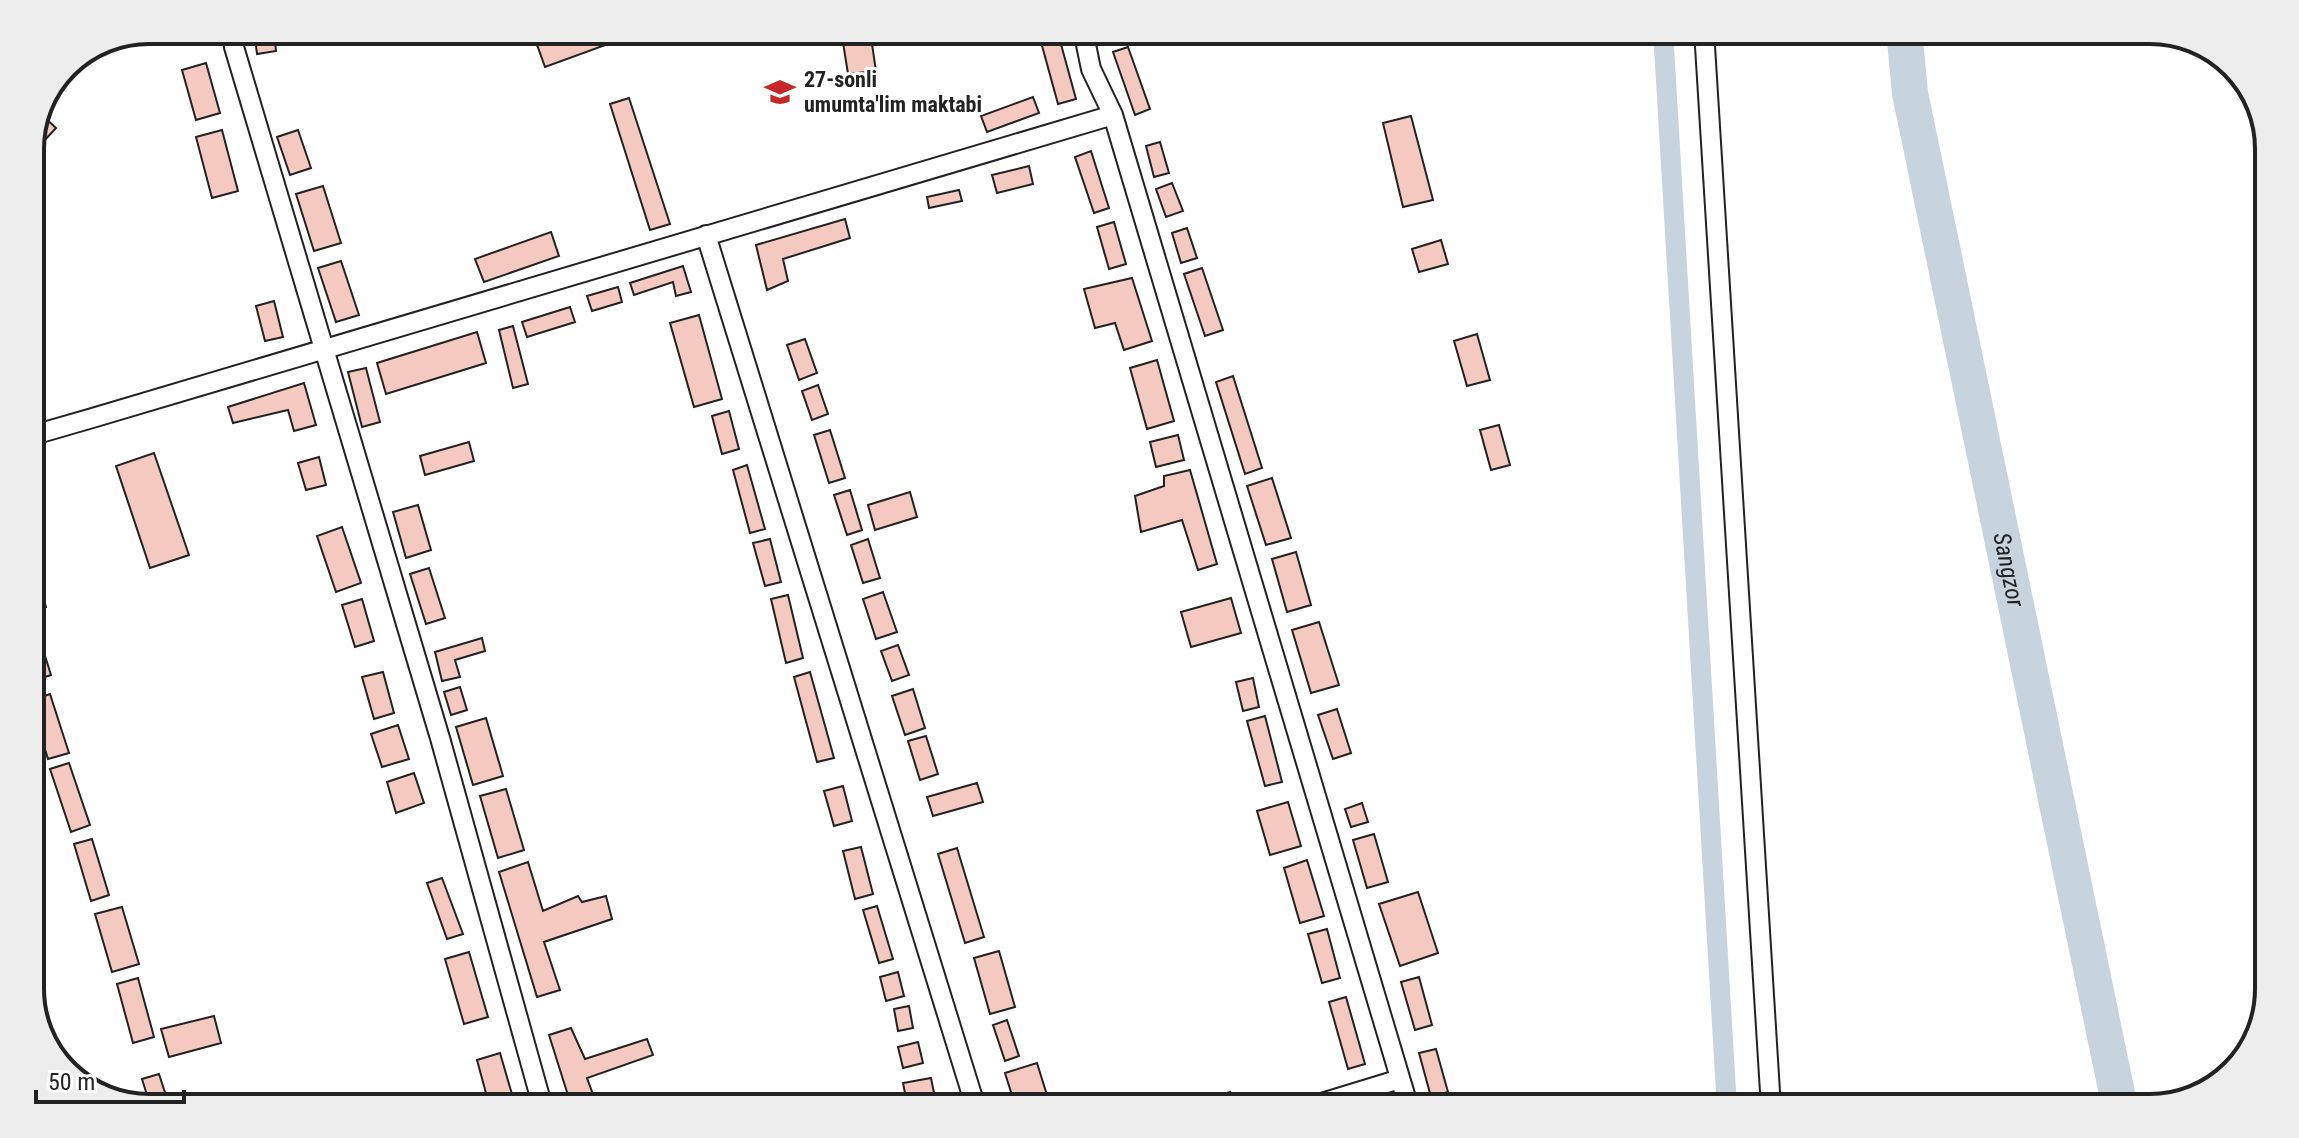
<svg xmlns="http://www.w3.org/2000/svg" width="2299" height="1138" viewBox="0 0 2299 1138" font-family="'Roboto Condensed',sans-serif">
	<rect width="100%" height="100%" fill="#fff"/>
	<g fill="none" stroke-linecap="round" stroke-linejoin="round">
		<!-- canal -->
		<path stroke="#c7d3dd" stroke-width="20" d="M1663,30L1727,1108"/>
		<!-- river -->
		<path stroke="#c7d3dd" stroke-width="36" id="s1" d="M1904,30L1910,93L2120,1108"/>
	</g>
	<!-- building -->
	<path fill="#f3c9c0" stroke="#222" stroke-width="2" d="M254,30H274L276,51L257,54Z
		M561,30H606L611,43L545,67L535,39Z
		M841,30H870L876,71L848,74Z
		M1059,37L1076,99L1058,104L1041,42Z
		M1128,47L1150,109L1135,115L1113,52Z
		M206,63L220,113L196,120L182,70Z
		M1033,97L1039,113L987,132L981,116Z
		M629,98L670,224L650,230L610,104Z
		M42,115L56,128L43,142L34,133Z
		M1411,116L1433,200L1403,207L1383,123Z
		M222,130L238,191L212,198L196,137Z
		M298,130L311,168L290,175L277,137Z
		M1160,142L1169,173L1154,177L1146,146Z
		M1091,151L1109,208L1094,213L1075,157Z
		M1029,166L1033,184L997,193L992,175Z
		M1172,183L1183,211L1166,217L1156,189Z
		M323,186L341,243L314,251L296,194Z
		M959,190L962,201L929,208L927,197Z
		M845,219L850,238L783,259L788,281L767,290L756,245Z
		M1114,222L1126,264L1109,269L1097,227Z
		M1187,228L1197,258L1181,263L1172,233Z
		M551,232L559,256L484,282L475,259Z
		M1441,240L1448,264L1419,272L1412,249Z
		M341,261L359,315L336,322L318,268Z
		M683,266L691,292L676,296L673,282L634,295L630,283Z
		M1202,268L1223,330L1205,336L1184,274Z
		M1132,278L1152,341L1124,350L1115,323L1095,328L1084,289Z
		M618,287L622,302L592,311L587,296Z
		M274,301L283,337L265,341L256,306Z
		M570,307L575,322L527,337L522,322Z
		M699,315L722,399L694,407L670,323Z
		M513,326L528,384L513,388L499,330Z
		M477,332L486,363L386,394L377,363Z
		M1477,334L1490,380L1467,386L1454,341Z
		M805,339L817,373L799,380L787,345Z
		M1157,360L1174,421L1147,429L1130,368Z
		M366,368L380,422L362,427L348,372Z
		M1233,376L1262,468L1245,474L1216,382Z
		M304,383L316,425L294,431L288,410L233,423L228,407Z
		M818,385L828,414L812,420L802,391Z
		M729,411L739,449L722,454L712,416Z
		M1499,425L1510,465L1491,470L1480,430Z
		M830,430L845,478L829,483L814,435Z
		M1178,435L1184,460L1156,467L1150,442Z
		M469,442L474,461L425,475L420,456Z
		M154,453L189,555L150,568L116,466Z
		M319,457L326,485L306,490L298,463Z
		M747,465L765,529L750,533L733,470Z
		M1190,470L1217,564L1198,570L1182,520L1141,532L1135,496L1164,486V476Z
		M1272,478L1291,538L1266,545L1247,486Z
		M850,490L862,530L847,535L834,495Z
		M910,492L917,517L875,530L868,505Z
		M418,505L431,550L406,558L393,512Z
		M342,527L361,583L336,592L317,536Z
		M770,539L781,582L765,586L753,543Z
		M868,539L880,578L863,583L851,545Z
		M30,552L46,607L30,612Z
		M1296,552L1311,605L1287,612L1272,559Z
		M429,568L445,618L426,624L410,574Z
		M883,592L897,632L876,639L863,599Z
		M788,595L803,658L786,663L771,599Z
		M1231,598L1241,633L1191,647L1181,612Z
		M362,599L374,641L355,647L342,605Z
		M1319,622L1339,685L1311,693L1292,630Z
		M36,627L51,675L30,682V628Z
		M482,638L485,651L455,660L460,677L442,681L435,652Z
		M898,645L909,675L892,681L881,651Z
		M383,672L394,713L374,719L362,677Z
		M810,672L834,758L817,762L794,677Z
		M1253,678L1259,707L1243,711L1236,682Z
		M460,687L467,710L451,715L444,692Z
		M913,689L925,728L905,735L892,696Z
		M50,694L69,753L48,759L30,701Z
		M1337,709L1351,753L1333,759L1318,715Z
		M1265,716L1282,782L1265,786L1247,721Z
		M486,718L503,776L473,785L456,727Z
		M398,725L409,759L382,767L371,734Z
		M926,736L938,774L920,780L908,741Z
		M69,763L90,825L71,832L50,769Z
		M414,773L424,803L396,813L387,782Z
		M977,783L983,802L933,816L927,797Z
		M843,786L852,821L834,826L824,791Z
		M506,789L524,850L498,858L480,796Z
		M1288,802L1301,846L1270,855L1257,811Z
		M1362,803L1368,822L1351,827L1345,809Z
		M1374,834L1388,882L1367,888L1353,840Z
		M92,839L109,895L91,901L74,844Z
		M861,847L873,894L855,899L843,851Z
		M957,848L984,937L965,943L938,854Z
		M1307,860L1324,916L1300,923L1284,868Z
		M528,862L543,911L578,896L582,902L606,896L612,919L544,942L560,990L537,997L499,872Z
		M442,878L463,934L447,939L427,883Z
		M1418,892L1438,953L1400,966L1379,904Z
		M877,906L893,959L879,963L863,910Z
		M122,907L139,964L112,972L95,914Z
		M1327,929L1340,978L1322,983L1308,934Z
		M999,951L1015,1007L990,1014L974,958Z
		M469,952L488,1017L464,1024L445,959Z
		M898,972L904,996L886,1001L880,977Z
		M1419,977L1432,1025L1415,1030L1401,982Z
		M138,978L154,1037L133,1043L117,984Z
		M1346,997L1365,1064L1348,1069L1329,1002Z
		M909,1006L913,1028L898,1031L894,1009Z
		M214,1016L221,1043L169,1057L161,1029Z
		M1007,1020L1019,1056L1005,1061L993,1025Z
		M571,1028L585,1059L647,1039L653,1055L587,1078L598,1108H572L549,1035Z
		M918,1042L923,1063L903,1068L898,1047Z
		M1436,1049L1448,1092L1431,1097L1419,1053Z
		M500,1053L516,1108H490L477,1060Z
		M1037,1063L1051,1108H1016L1005,1073Z
		M159,1074L170,1108H151L142,1079Z
		M931,1078L937,1108H908L903,1083Z
		M1230,1092L1235,1108H1183L1182,1106Z"/>
	<g fill="none" stroke-linecap="round" stroke-linejoin="round">
		<!-- minor casing -->
		<g stroke="#222" stroke-width="22">
			<path id="minor" d="M232,30L234,47L440,738L543,1108
				M1083,30L1091,69L1113,115L1409,1108
				M1704,30L1771,1108
				M706,235L976,1108
				M30,436C392,332 752,221 1113,115
				M1305,1108L1400,1079"/>
		</g>
		<!-- minor -->
		<use href="#minor" stroke="#fff" stroke-width="18"/>
	</g>
	<!-- icons -->
	<defs>
		<g id="school-bare" transform="scale(2.4)"><path d="M0-5L7-2L0 1L-7-2ZM-4 1L0 2.5L4 1V4Q0 6-4 4Z" fill="#c62828" stroke="#fff" stroke-width="2.5" paint-order="stroke"/></g>
	</defs>
	<g fill-rule="evenodd">
		<use href="#school-bare" x="780" y="92"/>
	</g>
	<g text-anchor="middle" stroke-width="6" stroke-linejoin="round" paint-order="stroke">
		<!-- poi labels -->
		<g font-size="22" font-weight="bold" fill="#222" stroke="#fff" text-anchor="start">
			<text x="804" y="87">27-sonli<tspan x="804" dy="25">umumta'lim maktabi</tspan></text>
		</g>
		<!-- water labels -->
		<g font-size="24" font-style="italic" fill="#222" stroke="#fff">
			<text dy="8" stroke="none"><textPath href="#s1" startOffset="550">Sangzor</textPath></text>
		</g>
	</g>
	<!-- crop -->
	<path d="M0 0H2299V1138H0ZM149 44H2150A105 105 0 0 1 2255 149V989A105 105 0 0 1 2150 1094H149A105 105 0 0 1 44 989V149A105 105 0 0 1 149 44Z" fill="#ededed" fill-rule="evenodd"/>
	<path fill="none" stroke="#222" stroke-width="4" d="M149 44H2150A105 105 0 0 1 2255 149V989A105 105 0 0 1 2150 1094H149A105 105 0 0 1 44 989V149A105 105 0 0 1 149 44Z"/>
	<!-- scale -->
	<path d="M36 1090v12h148v-12" fill="none" stroke="#222222" stroke-width="4"/>
	<text x="48" y="1090" font-size="24" fill="#222222" stroke="#ffffff" stroke-width="6" paint-order="stroke">50 m</text>
</svg>
